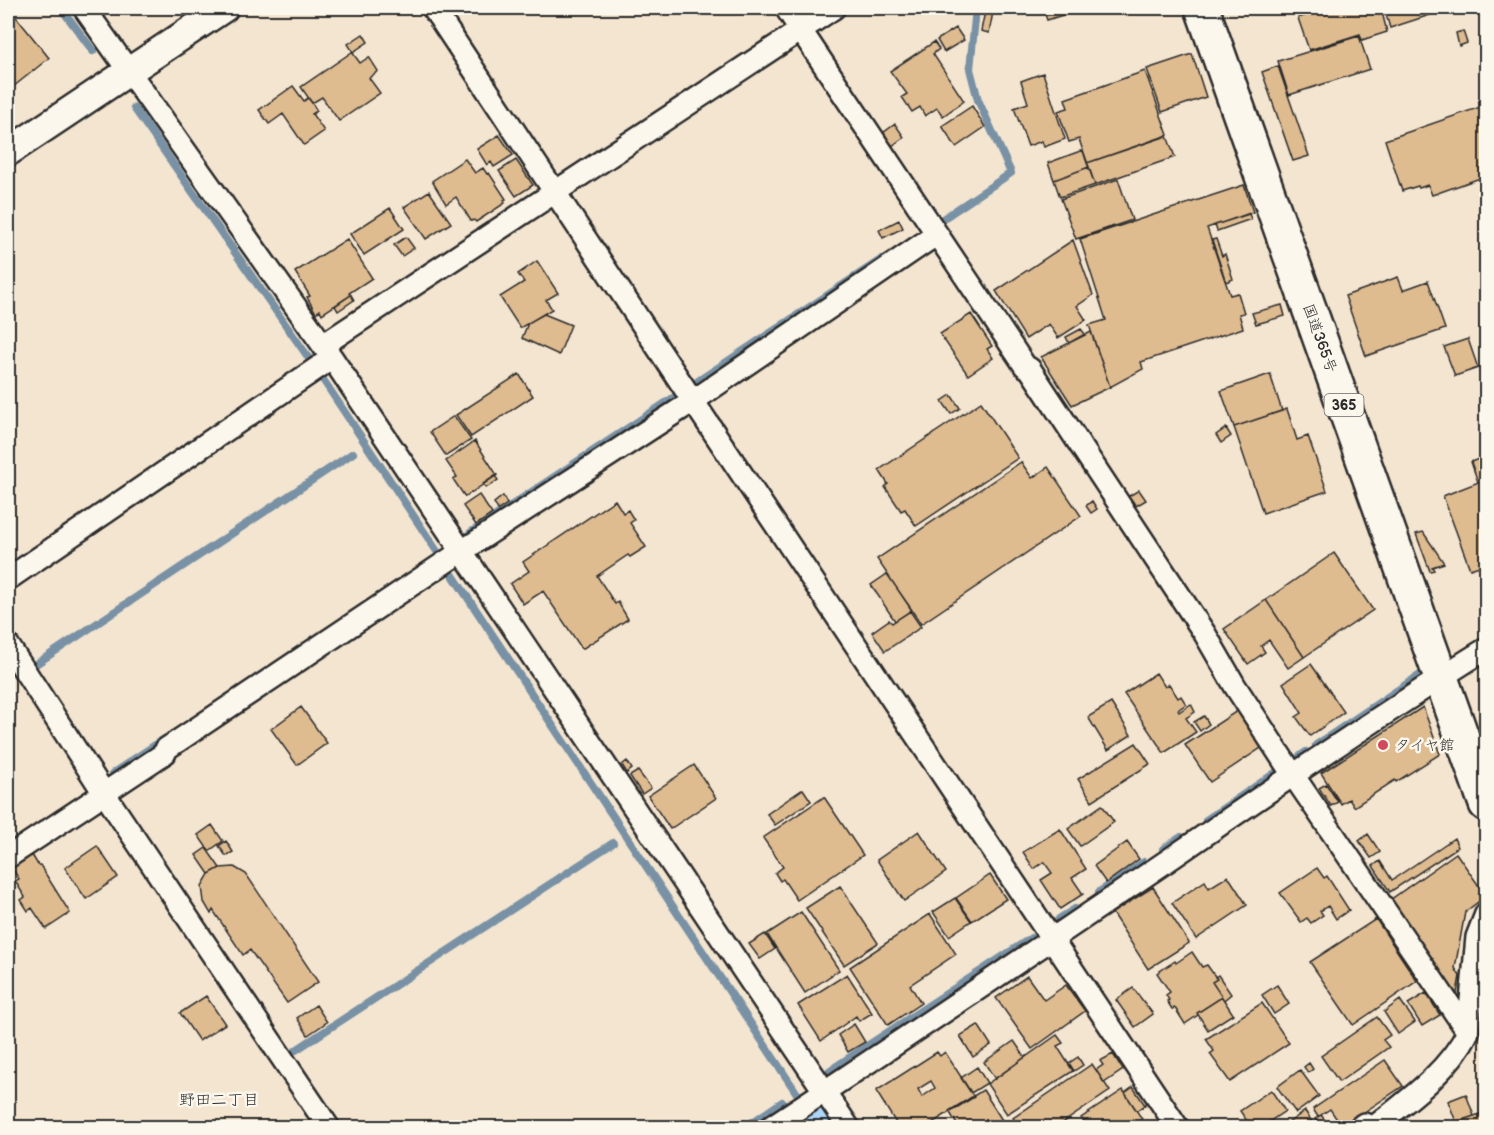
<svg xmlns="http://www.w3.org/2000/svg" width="1494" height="1135" viewBox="0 0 1494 1135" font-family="'Balsamiq Sans','Klee One',sans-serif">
	<rect width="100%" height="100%" fill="#f3e5d0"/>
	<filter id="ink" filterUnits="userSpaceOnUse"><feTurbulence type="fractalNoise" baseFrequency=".0167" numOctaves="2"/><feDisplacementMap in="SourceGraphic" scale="12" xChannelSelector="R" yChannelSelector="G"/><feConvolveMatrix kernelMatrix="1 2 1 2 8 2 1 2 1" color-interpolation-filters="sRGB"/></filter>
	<g filter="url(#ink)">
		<!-- water -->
		<path fill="#add5f7" stroke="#7991a5" stroke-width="1.5" d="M817,1102L834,1127H811L801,1112Z"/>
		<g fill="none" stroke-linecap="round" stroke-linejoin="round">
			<!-- stream -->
			<path stroke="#7991a5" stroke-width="8" d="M61,8L93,51
				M134,108L306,354L804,1104
				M941,220L1011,173L978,100L970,69L976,8
				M698,381L882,259
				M470,533L673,398
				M36,664L353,453
				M1316,745L1420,675
				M1296,759L1306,752
				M113,773L164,739
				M1206,820L1278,771
				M1163,849L1181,837
				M1099,892L1144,862
				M1059,919L1075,909
				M296,1050L613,843
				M829,1071L1031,938
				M744,1128L782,1102"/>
		</g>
		<!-- building -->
		<path fill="#dfbb90" stroke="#2b2b2b" stroke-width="1.5" fill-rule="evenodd" d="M8,8H9L49,58L8,91Z
			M1043,8H1085L1047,20Z
			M1327,8H1381L1387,32L1362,40L1360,34L1309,50L1298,18Z
			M1384,8H1434L1436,13L1390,28Z
			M1434,8H1453L1436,13Z
			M985,11L993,12L989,33L981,31Z
			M956,28L964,40L944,52L937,40Z
			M1463,31L1467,43L1459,46L1456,33Z
			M363,34L368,42L353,52L348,44Z
			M1359,36L1370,69L1289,95L1278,61Z
			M934,42L939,49L933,54L964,101L943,116L937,108L925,116L920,107L912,112L902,97L907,94L890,71Z
			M352,52L360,63L369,57L378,71L369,78L380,93L339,121L322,97L312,103L301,87Z
			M1192,54L1206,97L1162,112L1147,69Z
			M1278,66L1309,156L1293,161L1262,72Z
			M1145,71L1168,135L1087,163L1079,139L1069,142L1058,111L1068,108L1065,99Z
			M1043,73L1065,139L1044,147L1042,141L1028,146L1014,108L1028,103L1021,81Z
			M293,86L304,101L308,98L312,103L317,111L312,114L324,131L304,145L283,114L269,124L259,110Z
			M1486,105V176L1432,195L1428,185L1419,188L1418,186L1402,191L1385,140Z
			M972,106L985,127L956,147L942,126Z
			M895,124L904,137L892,146L883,133Z
			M499,135L513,155L494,167L491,162L487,165L477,149Z
			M1167,136L1175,157L1095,185L1087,163Z
			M1083,150L1089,167L1054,180L1048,163Z
			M465,159L475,173L483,168L487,174L489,173L506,199L504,200L505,203L476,222L474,220L471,221L456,197L446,204L432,181Z
			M516,160L533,185L516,196L499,171Z
			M1089,167L1095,185L1060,197L1054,180Z
			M1118,179L1132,220L1076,239L1061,199Z
			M1244,185L1253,212L1207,228L1230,295L1238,293L1244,313L1239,314L1243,328L1141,362L1143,369L1110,387L1089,325L1106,320L1080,239Z
			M429,191L451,223L426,239L404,207Z
			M390,208L404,229L364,255L350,234Z
			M1249,214L1251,219L1217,231L1215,225Z
			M899,220L903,228L883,238L879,230Z
			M406,237L414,248L402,256L394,245Z
			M347,239L372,278L349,293L351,295L322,314L320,310L316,313L307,297L310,296L295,272Z
			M1216,239L1222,256L1225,254L1233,279L1226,282L1212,240Z
			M1073,240L1093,295L1077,306L1086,320L1058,338L1049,324L1026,339L996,291Z
			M537,261L558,293L546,300L552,309L520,328L500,297L524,282L518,274Z
			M1398,277L1403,290L1428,281L1445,329L1366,356L1345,296Z
			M351,295L354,300L338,311L335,306Z
			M1282,305L1285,316L1256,324L1252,313Z
			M544,314L571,325L559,355L522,338L528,323Z
			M971,314L992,346L987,349L993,358L968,375L940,334Z
			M1081,329L1085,334L1069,343L1066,337Z
			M1091,332L1110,387L1072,405L1041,357Z
			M1468,339L1478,368L1455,376L1444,347Z
			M519,374L533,396L471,437L456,415Z
			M1270,374L1282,411L1234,427L1221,391Z
			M951,395L960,408L951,414L942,401Z
			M981,402L1018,458L916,526L905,509L901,511L885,487L888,484L879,470Z
			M1287,409L1297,440L1308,436L1327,491L1263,513L1234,427Z
			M454,416L471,440L446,456L430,432Z
			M1226,428L1231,436L1221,443L1216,435Z
			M475,441L497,475L465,497L453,479L457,477L446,461Z
			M1486,456V479L1478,482L1471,462Z
			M1021,462L1032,478L1048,467L1081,516L921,624L877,559Z
			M495,476L498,480L486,488L483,484Z
			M1486,479V564L1470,569L1443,496Z
			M1139,490L1146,500L1136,506L1129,496Z
			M479,495L492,514L476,525L463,506Z
			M503,496L507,504L498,510L494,503Z
			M615,500L623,513L628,510L634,520L630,523L646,547L630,557L628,555L597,576L615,604L618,602L628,619L582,649L543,591L523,604L510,584L529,571L523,562Z
			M1092,501L1097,509L1091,513L1086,506Z
			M1423,532L1444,563L1432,567L1434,570L1430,571L1416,534Z
			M1334,553L1373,610L1304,657L1266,600Z
			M887,574L912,610L895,621L871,585Z
			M1266,600L1304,657L1288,668L1269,640L1261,646L1265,652L1248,664L1224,629Z
			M910,611L921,627L885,651L872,632L889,620L892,623Z
			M1311,664L1344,712L1310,736L1296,717L1302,713L1283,683Z
			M1156,673L1165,687L1169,684L1178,698L1181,696L1186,704L1178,710L1179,712L1191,704L1195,712L1186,718L1196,732L1164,753L1124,694Z
			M1111,703L1131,735L1108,750L1088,717Z
			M301,707L327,743L297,765L271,729Z
			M1423,707L1440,754L1396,782L1395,780L1354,807L1349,799L1341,804L1321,773Z
			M1240,709L1264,746L1210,782L1185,745Z
			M1204,716L1209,724L1200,731L1194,722Z
			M1136,743L1150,764L1092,801L1078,779Z
			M627,761L632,769L627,773L622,765Z
			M694,765L716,798L670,829L648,796Z
			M638,771L651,788L642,794L630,776Z
			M1326,784L1338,802L1331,806L1319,788Z
			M803,789L811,801L775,825L767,814Z
			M824,797L863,855L797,900L783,879L780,881L775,873L783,867L763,838Z
			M1102,805L1114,822L1080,846L1068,829Z
			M212,825L223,841L209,851L198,835Z
			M1060,829L1086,869L1072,878L1083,894L1060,909L1041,880L1052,873L1044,862L1034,869L1023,852Z
			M919,831L946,872L904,901L877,860Z
			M1368,834L1380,852L1371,858L1359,841Z
			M1454,838L1458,847L1390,892L1373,866L1380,861L1392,880Z
			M226,841L233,852L226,856L219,846Z
			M1127,842L1139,859L1106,883L1094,866Z
			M97,846L118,877L86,899L65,868Z
			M206,848L220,868L209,874L196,855Z
			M1456,853L1486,896L1465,912L1455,968L1460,976L1456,999L1390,900Z
			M32,855L38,865H40L70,913L46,929L32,908L28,911L21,900L25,897L15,881L19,879L12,868Z
			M234,867L246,874L318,982L287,1003L250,950L243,955L213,910L211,914L204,902L202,886L209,874L220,868Z
			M1317,868L1324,878L1327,876L1349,910L1336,919L1328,906L1320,911L1323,915L1311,923L1307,918L1301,922L1280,893Z
			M990,875L1006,899L972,921L956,898Z
			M1228,876L1247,905L1196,939L1172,903L1205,881L1209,888Z
			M840,886L878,943L844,965L806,908Z
			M1153,887L1189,943L1148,969L1112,913Z
			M955,898L971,921L949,936L933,912Z
			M801,912L839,970L805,993L767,934Z
			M930,914L956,954L910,985L921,1003L888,1025L850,967Z
			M1376,919L1417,981L1353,1025L1310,962Z
			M765,934L775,949L760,959L749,944Z
			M1192,952L1202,967L1207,965L1217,979L1212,982L1222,997L1197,1013L1198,1015L1185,1024L1175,1008L1172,1009L1167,1001L1169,1000L1166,995L1170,992L1157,973L1175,961L1176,963Z
			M847,974L872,1013L859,1021L856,1016L821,1041L798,1005Z
			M1218,975L1231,994L1224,1000L1212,982L1217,979L1215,977Z
			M1027,976L1044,1000L1066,985L1085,1011L1032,1049L996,998Z
			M1277,985L1289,1004L1274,1014L1262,995Z
			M1133,988L1153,1014L1135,1027L1116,1000Z
			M1426,993L1440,1015L1422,1026L1408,1004Z
			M206,996L225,1024L199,1041L180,1013Z
			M1222,997L1233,1014L1208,1030L1197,1013Z
			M1400,1000L1415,1022L1398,1034L1384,1012Z
			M1262,1003L1289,1043L1230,1082L1210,1054L1214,1051L1206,1039Z
			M316,1005L327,1022L308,1035L297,1018Z
			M1377,1017L1390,1035L1383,1040L1389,1047L1339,1082L1321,1056Z
			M854,1024L865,1042L848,1052L838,1035Z
			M978,1025L991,1045L973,1057L960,1036Z
			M1057,1035L1063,1043L1057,1046L1073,1071L1007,1114L987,1084Z
			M1014,1041L1025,1057L995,1079L984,1062Z
			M937,1052L940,1056L945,1052L974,1097L924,1128H899L876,1091ZM931,1081L935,1088L922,1097L918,1089Z
			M1113,1054L1123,1070L1104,1083L1096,1070L1103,1065L1100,1061Z
			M1078,1057L1083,1065L1074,1071L1069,1063Z
			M1385,1060L1403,1086L1342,1127L1330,1109L1318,1117L1313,1109Z
			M1309,1063L1313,1069L1308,1073L1304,1067Z
			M1092,1064L1110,1091L1055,1128H1020L1013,1118Z
			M977,1067L987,1083L971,1093L961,1078Z
			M1300,1070L1319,1096L1296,1113L1277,1087Z
			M1133,1087L1145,1105L1137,1111L1125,1093Z
			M983,1090L1007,1128H959L949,1111Z
			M1123,1090L1142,1119L1129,1128H1088L1081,1118Z
			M1271,1090L1285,1111L1260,1128H1252L1240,1111Z
			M1466,1094L1474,1116L1456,1122L1448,1101Z
			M1305,1111L1316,1128H1281Z
			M1486,1112V1128H1440L1474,1116Z
			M1321,1115L1328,1124L1323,1128H1321L1315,1119Z"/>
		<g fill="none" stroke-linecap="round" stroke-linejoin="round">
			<!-- minor casing -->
			<g stroke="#2b2b2b" stroke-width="26">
				<path id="minor" d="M84,8L332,358L849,1128
					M433,8L693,401L1178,1128
					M786,8L1025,366L1030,369L1205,634L1235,686L1293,775L1468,1032
					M323,345L834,8
					M8,579L332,358
					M8,645L104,793L329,1128
					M8,857L165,753L166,749L459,553L693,401L937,234
					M769,1128C905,1039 1039,948 1173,857C1276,786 1380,715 1486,649
					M1359,1128L1364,1124L1374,1127C1408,1100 1448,1072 1468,1032L1477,937L1486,914"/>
			</g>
			<!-- tertiary casing -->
			<g stroke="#2b2b2b" stroke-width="32">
				<path id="tertiary" d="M8,152L224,8"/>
			</g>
			<!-- trunk casing -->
			<g stroke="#2b2b2b" stroke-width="38">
				<path id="trunk" d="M1202,8L1486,804"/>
			</g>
			<!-- minor -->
			<use href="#minor" stroke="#fbf7ec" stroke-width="21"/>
			<!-- tertiary -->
			<use href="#tertiary" stroke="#fbf7ec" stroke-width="27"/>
			<!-- trunk -->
			<use href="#trunk" stroke="#fbf7ec" stroke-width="33"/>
		</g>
	</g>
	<!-- markers -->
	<circle fill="#d1495b" stroke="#fbf7ec" stroke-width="2" cx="1383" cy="745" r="6"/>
	<g text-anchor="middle" stroke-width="5" stroke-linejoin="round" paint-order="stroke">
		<!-- shield labels -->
		<rect fill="#fbf7ec" stroke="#696865" stroke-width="1.5" x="1324.5" y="394" width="39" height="22" rx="4.5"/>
		<g font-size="14" font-weight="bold" fill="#2b2b2b">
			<text x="1344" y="410">365</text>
		</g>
		<!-- street labels -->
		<g font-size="15" fill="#2b2b2b" stroke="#fbf7ec">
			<text transform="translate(1320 338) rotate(70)" y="5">国道365号</text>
		</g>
		<!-- poi labels -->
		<g font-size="15" fill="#2b2b2b" stroke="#fbf7ec" text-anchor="start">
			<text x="1395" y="750">タイヤ館</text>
		</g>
		<!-- neighbourhood labels -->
		<g font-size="16" fill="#2b2b2b" stroke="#fbf7ec">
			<text x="219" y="1105">野田二丁目</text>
		</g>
	</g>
	<!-- margin -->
	<rect width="1494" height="1135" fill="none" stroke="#fbf7ec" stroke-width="30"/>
	<rect x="15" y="15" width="1464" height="1105" fill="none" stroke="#2b2b2b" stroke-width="2" filter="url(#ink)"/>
</svg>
